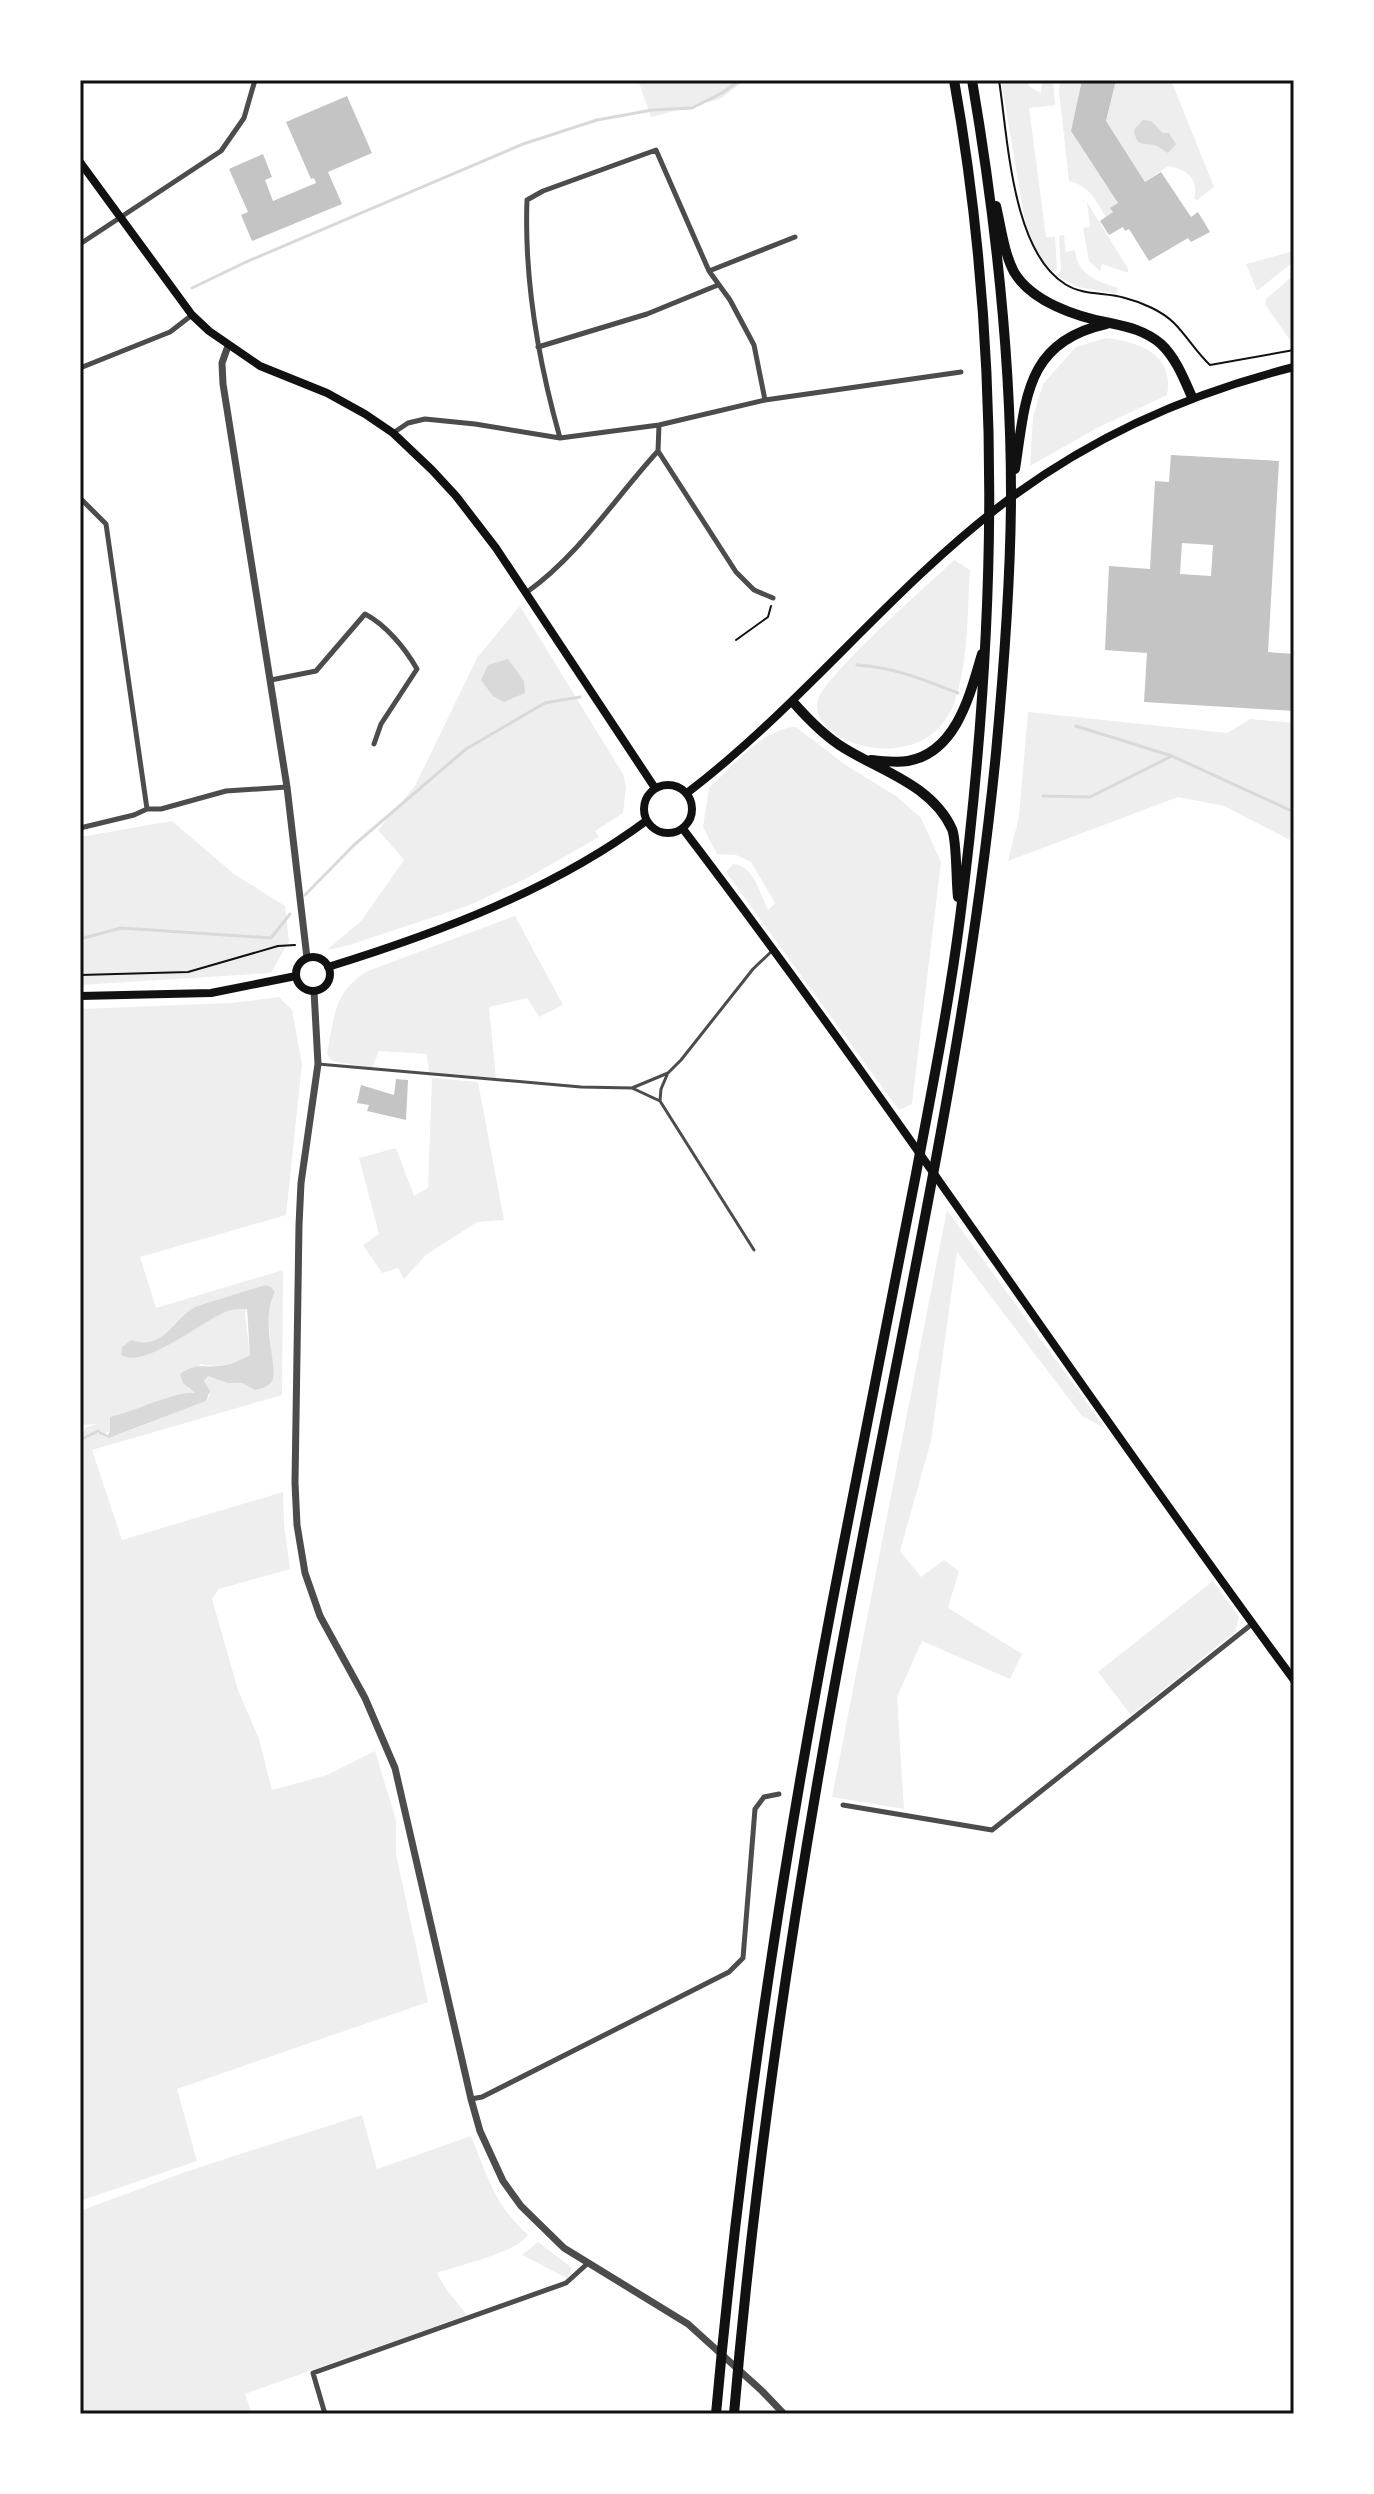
<svg xmlns="http://www.w3.org/2000/svg" width="1374" height="2494" viewBox="0 0 1374 2494" font-family="'Exo 2',sans-serif">
	<rect width="100%" height="100%" fill="#fff"/>
	<!-- green -->
	<path fill="#eee" fill-rule="evenodd" d="M638,80H745L720,99L651,117Z
		M1001,80H1030L1028,86L1041,93L1042,80H1053L1055,105L1029,108L1046,237H1055L1057,269L1054,273L1039,256L1027,233Z
		M1060,80H1082L1071,131L1118,203L1111,208L1113,212L1106,217C1096,201 1089,185 1069,181L1059,91Z
		M1116,80H1171L1214,187L1197,200L1194,198C1199,179 1187,169 1168,166L1145,182L1106,121Z
		M1087,202L1127,267L1129,273L1102,264L1100,271L1089,261L1083,228L1090,227Z
		M1064,235L1066,252L1075,250C1078,276 1097,281 1118,288L1117,294L1078,287L1057,276L1061,270L1059,236Z
		M1294,251V261L1257,291L1246,264Z
		M1294,275V346L1265,304L1267,298Z
		M1106,338C1139,342 1175,354 1167,395L1097,428L1030,466L1033,417L1043,384L1076,347Z
		M954,560L970,570C967,613 969,662 954,703C925,782 805,743 818,700C825,675 929,584 954,560Z
		M520,606L623,774L626,787L623,813L595,831L599,837L529,877L470,905L346,946L327,950L361,921L404,860L378,830L415,786L477,658Z
		M1028,712L1227,733L1250,719L1294,723V842L1224,806L1178,797L1008,861L1019,817Z
		M796,727L844,764L896,796L921,818L941,862L912,1104L899,1110L726,872L733,864C754,865 760,894 768,910L775,903L751,862L736,855L717,854L703,827L709,788C733,766 763,728 796,727Z
		M172,821L234,874L285,906L289,941L271,973L80,985V837Z
		M515,916L563,1005L539,1017L527,998L489,1007L496,1078L429,1072L427,1054L379,1051L372,1068L332,1061L327,1053C335,1016 333,992 368,971Z
		M279,997L292,1010L302,1064L286,1215L140,1257L156,1308L283,1270L282,1395L92,1450L122,1540L283,1492L284,1524L290,1569L219,1589L212,1599L238,1690L259,1739L272,1790L327,1775L375,1751L396,1820V1854L428,2002L177,2089L197,2161L80,2201V1441L85,1428L97,1424L83,1425L80,1421V1009L231,1003ZM265,1285C267,1294 274,1377 271,1381C268,1387 261,1389 255,1390L242,1383H227L208,1376L204,1381L210,1395L206,1401L115,1436H102L99,1431L103,1435L110,1431V1417C137,1413 171,1390 195,1393L188,1388L200,1364C219,1368 233,1365 250,1355L245,1314L247,1308C241,1309 233,1309 228,1311C191,1324 163,1361 121,1356L122,1347L131,1340C165,1352 174,1316 197,1306Z
		M432,1078L478,1082L504,1220L477,1222L426,1255L404,1279L398,1268L382,1273L363,1245L379,1234L359,1158L396,1148L414,1196L428,1188Z
		M947,1210L1105,1428L1082,1416L957,1252L931,1441L900,1551L921,1577L944,1560L959,1571L948,1608L1022,1654L1010,1679L922,1641L897,1697L904,1809L832,1797Z
		M1213,1581L1239,1617L1235,1632L1131,1715L1098,1672Z
		M362,2115L377,2169L471,2136C488,2177 494,2204 528,2235C516,2253 459,2265 437,2273L446,2289L467,2315L245,2394L252,2414H80V2211L188,2171Z
		M538,2242L572,2268L567,2278L522,2255Z"/>
	<!-- water -->
	<path fill="#d9d9d9" d="M1143,120L1151,121L1163,133H1169L1176,144L1168,153C1164,151 1161,148 1157,146C1145,141 1137,150 1134,130Z
		M508,659L524,681L525,693L504,702L493,696L481,680L488,665Z
		M265,1285L271,1287L275,1292C259,1320 279,1368 272,1381C268,1387 261,1389 255,1390L242,1383H227L208,1376L204,1381L210,1391L206,1401L109,1438L99,1434V1431L108,1435L110,1431V1417C135,1412 173,1391 195,1393L183,1383L180,1374C197,1362 201,1368 218,1366C230,1365 239,1361 250,1355L247,1309C241,1309 234,1309 228,1311C204,1319 145,1370 121,1355L122,1347L131,1340C165,1352 174,1316 197,1306Z"/>
	<g fill="none" stroke-linecap="round" stroke-linejoin="round">
		<!-- stream -->
		<path stroke="#d9d9d9" stroke-width="3" d="M192,288L246,262L523,144L597,120L652,110L692,108L722,93L740,80
			M857,665C894,667 924,680 958,693
			M1076,726L1172,756
			M1043,796L1090,797L1172,756L1294,812
			M305,895L354,845L466,749L545,703L580,697
			M80,939L121,928L271,938L290,914
			M84,1438L98,1431"/>
	</g>
	<!-- building -->
	<path fill="#c4c4c4" fill-rule="evenodd" d="M1082,80H1116L1106,121L1145,182L1161,172L1191,217L1198,212L1210,232L1191,242L1188,238L1149,261L1129,229L1125,231L1123,227L1109,235L1100,221L1113,212L1110,208L1118,203L1071,131Z
		M347,96L372,153L328,172L342,204L252,241L241,215L248,212L229,169L263,154L272,177L265,180L273,201L316,183L314,178L311,179L286,122Z
		M1171,455L1279,461L1268,652L1294,654V711L1144,702L1147,653L1105,650L1109,566L1150,569L1155,481L1169,482ZM1182,543L1213,545L1211,576L1180,574Z
		M396,1079L408,1080L406,1120L367,1111L369,1105L357,1103L361,1085L394,1095Z"/>
	<g fill="none" stroke-linecap="round" stroke-linejoin="round">
		<!-- path -->
		<path stroke="#111" stroke-width="2" d="M999,80C1008,139 1012,251 1065,284C1083,296 1106,292 1125,298C1141,302 1162,311 1174,323C1187,336 1196,352 1210,365L1294,350
			M736,640L768,617L771,606
			M80,975L188,972L278,946L295,945"/>
		<!-- service -->
		<path stroke="#4c4c4c" stroke-width="3" d="M318,1064L581,1087L632,1088L668,1073L681,1060L753,969L773,950
			M632,1088L660,1101L754,1250
			M660,1101L661,1089L667,1075"/>
		<!-- minor -->
		<path stroke="#4c4c4c" stroke-width="5" d="M80,244L221,151L244,118L255,80
			M709,271L795,237
			M538,347L647,314L718,285
			M80,368L170,332L192,315
			M659,425L658,451L736,572L754,590L773,598
			M393,433L408,423L425,419L475,424L560,438L659,425L765,400L961,372
			M560,438C538,360 524,280 527,200L543,191L656,150L709,271L730,300L754,345L765,400
			M80,498L106,524L147,809
			M527,592C579,555 615,498 658,451
			M271,680L316,671L365,614C386,625 405,648 417,669L381,724L374,744
			M80,828L134,815L147,809H161L226,791L287,787
			M843,1805L992,1830L1252,1624
			M471,2099L482,2097L729,1972L743,1958L755,1809L764,1797L779,1794
			M325,2414L313,2373L566,2283L587,2264"/>
		<!-- tertiary -->
		<path stroke="#4c4c4c" stroke-width="7" d="M228,346L222,363L223,384L287,787L307,958
			M314,991L318,1064L301,1183L299,1225L295,1483L297,1525L305,1573L320,1616L365,1698L395,1768L471,2099L480,2131L503,2181L521,2206L564,2248L688,2324L762,2391L784,2414"/>
		<!-- secondary -->
		<path stroke="#111" stroke-width="8" d="M80,162L192,315L209,331L260,366L327,393L365,414L393,433L432,470L456,496L496,548L655,788
			M644 809a24 24 0 1 1 48 0a24 24 0 1 1-48 0Z
			M687,793C800,707 888,592 1000,506C1088,438 1186,394 1294,367
			M683,829C895,1107 1086,1399 1294,1680
			M296 974a17 17 0 1 1 34 0a17 17 0 1 1-34 0Z
			M328,967C438,933 553,890 646,821
			M80,996L211,993L296,976"/>
		<!-- motorway -->
		<path stroke="#111" stroke-width="10" d="M996,206C1001,227 1004,253 1014,272C1032,302 1077,317 1110,323C1129,327 1146,331 1161,344C1176,358 1184,379 1192,397
			M1015,469C1026,399 1025,342 1106,324
			M793,702C808,719 824,736 844,748C881,771 932,785 952,829C957,841 956,882 958,897
			M871,760C883,761 896,763 908,761C957,752 970,694 982,654
			M716,2414C742,2123 787,1833 843,1547C867,1423 892,1299 916,1174C932,1089 949,1004 960,918C996,639 1004,358 954,80
			M734,2414C759,2119 806,1825 863,1535C913,1275 970,1017 996,753C1004,667 1011,579 1011,493C1011,355 995,215 972,80"/>
	</g>
	<!-- border -->
	<rect width="1374" height="2494" fill="none" stroke="#ffffff" stroke-width="164"/>
	<rect x="82" y="82" width="1210" height="2330" fill="none" stroke="#111" stroke-width="3"/>
</svg>
